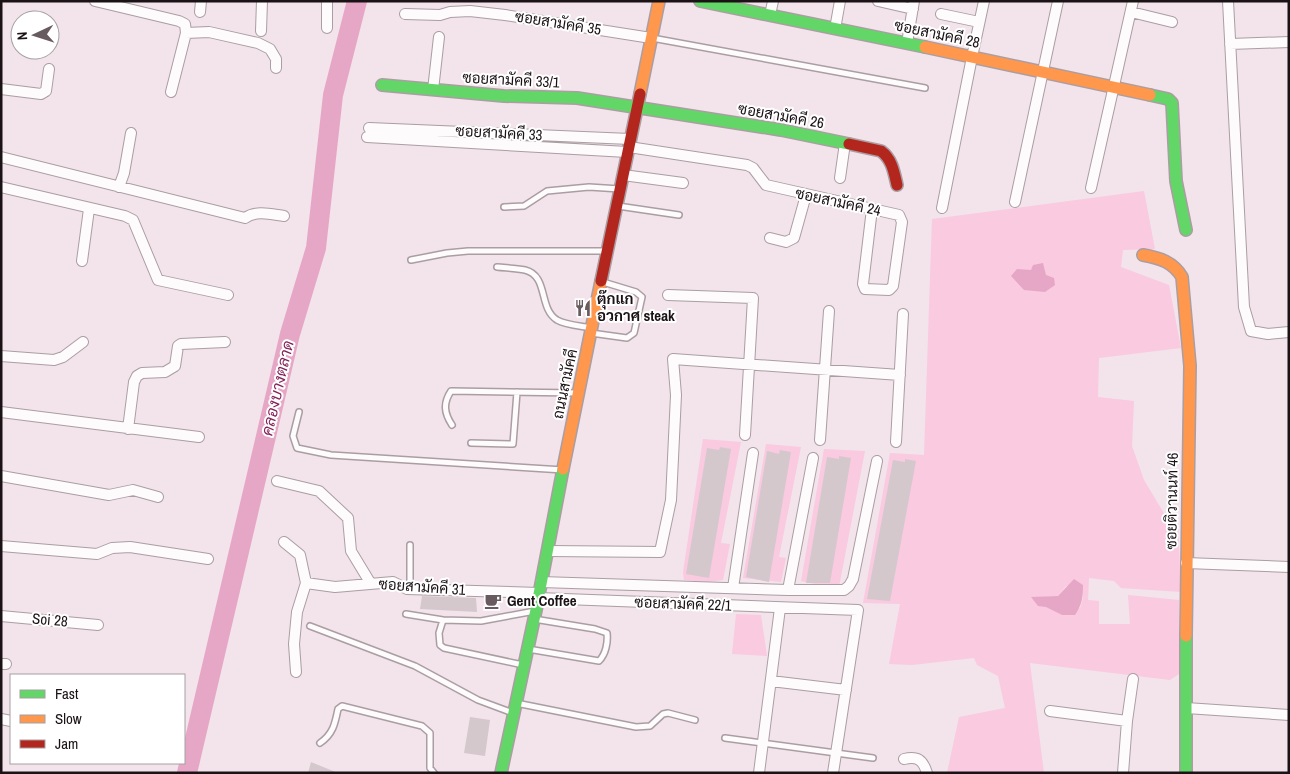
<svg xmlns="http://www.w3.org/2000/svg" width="1290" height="774" viewBox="0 0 1290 774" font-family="'Archivo Narrow',Sarabun,sans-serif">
	<rect width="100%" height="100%" fill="#f3e3ea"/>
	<!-- green -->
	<path fill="#f9cae0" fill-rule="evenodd" d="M1144,191L1155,249L1123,250L1121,267L1169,285L1181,348L1099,358L1098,397L1134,401L1132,446L1144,480L1168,520L1178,521L1181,592L1121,588L1114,581L1089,578L1088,600L1099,601V624H1130L1128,595L1179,600V674L1170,680L1030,663L1044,773H947L959,717L1005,708L998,676L977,665L974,658L912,665L889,664L900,604L863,603L890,453L924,455L932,219ZM1082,585L1083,598L1080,608L1062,615L1031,598L1058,596L1066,586Z
		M703,439L741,442L721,543L730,544L723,580L708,582L684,580L683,572Z
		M766,444L801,447L779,557L786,558L781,582L743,578Z
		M824,449L865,451L839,587H829L801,581Z
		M736,614L761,615L767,656L732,654Z"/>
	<!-- water -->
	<path fill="#e6a7c6" d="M1043,263L1046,275L1054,278L1055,285L1045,292L1024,290L1011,276L1017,269L1031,270L1033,265Z
		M1074,579L1083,585C1083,597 1082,605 1075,615H1062L1046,607L1038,606L1031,597L1058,596Z"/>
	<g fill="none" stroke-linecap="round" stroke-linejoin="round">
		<!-- river -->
		<path stroke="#e6a7c6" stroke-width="20" d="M187,773L290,334L316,248L333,95L357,1"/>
	</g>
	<!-- building -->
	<path fill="#d5c8cd" d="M720,447L731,449L709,578L686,574L707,448L719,450Z
		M780,450L791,452L769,582L746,577L767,451L779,454Z
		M839,456L851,458L830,583H806L827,457L839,459Z
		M905,459L916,461L890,601L867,599L893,460L905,462Z
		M422,596L476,598L477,612L420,609Z
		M470,717L490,720L485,756L464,753Z
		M311,762L338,773H308Z"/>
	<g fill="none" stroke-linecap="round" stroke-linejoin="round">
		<!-- lane casing -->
		<g stroke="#aa9ea3" stroke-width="8">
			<path id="lane" d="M652,38L925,88
				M618,206L679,215
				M504,207L524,206L547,191L589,187L620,189
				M411,260L447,253L468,251H607
				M497,267C506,268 516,268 525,270C549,276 538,308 557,320C566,325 581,326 591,328
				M591,333L627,338L634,333L642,297L636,292L603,282
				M299,412L293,436L297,448L331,455L563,470
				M452,425C444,413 443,403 451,391L578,393
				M471,443L513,444L517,392
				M410,545V589
				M406,614L443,620
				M310,626L415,666L478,700L513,713
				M528,649L599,661C606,654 608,642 607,633L595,629L534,619
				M523,665L444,648L440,645L439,633L443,620L481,621L535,611
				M516,703L636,727L650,726L663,714L668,713L695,720
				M725,738L873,758
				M320,743C333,734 335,724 338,709L342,706L422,726L430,733V768L434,773"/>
		</g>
		<!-- street casing -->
		<g stroke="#aa9ea3" stroke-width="12">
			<path id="street" d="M95,1L179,21L185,24L186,33L171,92
				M878,1L913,9
				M1228,1L1244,307L1251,331L1268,334L1289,332
				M200,12L201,1
				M1131,12L1172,22
				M405,14L440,15L450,12L470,11L505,15L651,38
				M941,14L979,22
				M770,15L773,1
				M327,28V1
				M835,29L840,1
				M261,31L262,1
				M186,33L209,32L258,43L270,49L276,59V68
				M907,43L914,1
				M1230,44L1289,42
				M1,89L41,94L46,91L49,69
				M433,90L439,37
				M369,128L630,139
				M367,137L627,152
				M629,147L747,165L753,168L766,185L899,215L902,222L893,286L889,290L865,289L863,284L872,209
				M1,157L245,218C257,210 270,214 284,216
				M623,175L683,183
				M840,178L845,143
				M1,187L125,216L133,220L158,280L228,295
				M119,187L124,173L131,133
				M1091,188L1133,1
				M1015,202L1058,1
				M942,208L972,57L984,1
				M770,238L786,242L794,238L806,195
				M82,261L89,209
				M668,295L753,298L745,435
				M1,356L54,360L63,357L83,342
				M1,412L199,437
				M128,429L134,382L137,376L142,373L165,372L175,366L178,346L181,344L225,342
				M820,440L829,311
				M896,442L903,314
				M1,476L109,495L133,490L158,497
				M277,481L319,491L348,518L351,551L371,584
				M284,542L300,555L306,583L297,612L294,644L296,672
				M1,546L97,554L112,548L130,547L208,559
				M548,551L660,552L671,500L676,395L673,359L900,375
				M1186,563L1289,567
				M541,582L788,590H844L849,586L853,579L877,461
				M306,583L335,587L393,582L407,589L539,593
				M733,588L753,453
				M788,590L813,458
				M538,598L858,610L833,773
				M1,616L98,625
				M1,664H6
				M771,681L846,690
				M1186,708L1289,715
				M1050,711L1127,721
				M1,719L11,721
				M904,759C918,756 923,760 927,773
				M759,773L780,608
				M1123,773L1127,721L1133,679"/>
		</g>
		<!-- fast casing -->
		<g stroke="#aa9ea3" stroke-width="14">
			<path id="fast" d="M700,1L925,47
				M382,85L504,96L577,98L781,130L849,144
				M1150,95L1168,99L1172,103L1176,181L1186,230
				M1186,636V773
				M501,773L536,610L563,469"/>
		</g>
		<!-- slow casing -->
		<g stroke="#aa9ea3" stroke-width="14">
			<path id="slow" d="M925,47L1150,95
				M640,94L659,1
				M1143,255C1160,258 1173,262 1182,277L1190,366L1186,636
				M563,469L601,281"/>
		</g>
		<!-- jam casing -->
		<g stroke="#aa9ea3" stroke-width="14">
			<path id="jam" d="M849,144L881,151C892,159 894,172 897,185
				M601,281L640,94"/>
		</g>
		<!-- lane -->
		<use href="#lane" stroke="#fdfbfc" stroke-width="5"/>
		<!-- street -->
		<use href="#street" stroke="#fdfbfc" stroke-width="10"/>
		<!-- fast -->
		<use href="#fast" stroke="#63d668" stroke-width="11"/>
		<!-- slow -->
		<use href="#slow" stroke="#ff974d" stroke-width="11"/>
		<!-- jam -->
		<use href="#jam" stroke="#b3261e" stroke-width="11"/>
	</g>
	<!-- icons -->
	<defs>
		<g id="restaurant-bare" transform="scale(1.35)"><path d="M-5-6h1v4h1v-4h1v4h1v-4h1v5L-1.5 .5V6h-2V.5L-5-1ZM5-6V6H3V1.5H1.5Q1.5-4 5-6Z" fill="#675b60" stroke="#fff" stroke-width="2.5" paint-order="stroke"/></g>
		<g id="cafe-bare" transform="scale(1.35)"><path d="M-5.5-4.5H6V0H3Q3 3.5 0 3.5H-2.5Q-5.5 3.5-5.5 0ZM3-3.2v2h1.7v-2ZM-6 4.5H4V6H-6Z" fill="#675b60" stroke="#fff" stroke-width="2.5" paint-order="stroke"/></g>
	</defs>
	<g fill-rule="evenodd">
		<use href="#restaurant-bare" x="583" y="308"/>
		<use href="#cafe-bare" x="493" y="601"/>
	</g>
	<g text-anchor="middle" stroke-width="4" stroke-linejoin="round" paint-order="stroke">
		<!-- street labels -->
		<g font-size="15" fill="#1b1216" stroke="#fff">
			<text transform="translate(558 23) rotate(9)" y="5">ซอยสามัคคี 35</text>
			<text transform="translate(937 34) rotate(12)" y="5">ซอยสามัคคี 28</text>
			<text transform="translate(511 80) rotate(3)" y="5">ซอยสามัคคี 33/1</text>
			<text transform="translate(781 116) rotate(10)" y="5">ซอยสามัคคี 26</text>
			<text transform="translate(499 133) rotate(3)" y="5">ซอยสามัคคี 33</text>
			<text transform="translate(838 202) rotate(12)" y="5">ซอยสามัคคี 24</text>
			<text transform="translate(565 384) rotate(-78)" y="5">ถนนสามัคคี</text>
			<text transform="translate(1172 501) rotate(-89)" y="5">ซอยติวานนท์ 46</text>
			<text transform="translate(422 587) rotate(4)" y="5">ซอยสามัคคี 31</text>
			<text transform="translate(683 604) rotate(2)" y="5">ซอยสามัคคี 22/1</text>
			<text transform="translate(50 620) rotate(5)" y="5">Soi 28</text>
		</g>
		<!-- poi labels -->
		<g font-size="15" font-weight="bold" fill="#1b1216" stroke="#fff" text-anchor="start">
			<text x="597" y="304">ตุ๊กแก<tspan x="597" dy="17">อวกาศ steak</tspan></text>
			<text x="507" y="606">Gent Coffee</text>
		</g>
		<!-- water labels -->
		<g font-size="16" font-style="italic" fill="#84235b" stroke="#fff">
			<text transform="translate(277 388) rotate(-77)" y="6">คลองบางตลาด</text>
		</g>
	</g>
	<!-- border -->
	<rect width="1290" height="774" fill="none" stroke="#1b1216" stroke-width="5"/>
	<!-- legend -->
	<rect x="10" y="674" width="175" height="90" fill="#ffffff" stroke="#a4a0a2"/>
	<rect x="20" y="690" width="25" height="8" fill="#63d668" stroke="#a4a0a2"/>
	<text x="55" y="699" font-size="15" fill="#1b1216">Fast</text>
	<rect x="20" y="715" width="25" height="8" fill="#ff974d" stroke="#a4a0a2"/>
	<text x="55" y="724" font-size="15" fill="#1b1216">Slow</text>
	<rect x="20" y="740" width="25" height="8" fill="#b3261e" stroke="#a4a0a2"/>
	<text x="55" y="749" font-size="15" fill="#1b1216">Jam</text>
	<!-- north arrow -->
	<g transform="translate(35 35) rotate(266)"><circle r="24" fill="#ffffff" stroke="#a4a0a2"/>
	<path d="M0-4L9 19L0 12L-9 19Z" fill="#675b60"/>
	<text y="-8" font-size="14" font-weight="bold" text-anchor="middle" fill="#1b1216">N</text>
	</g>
</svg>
